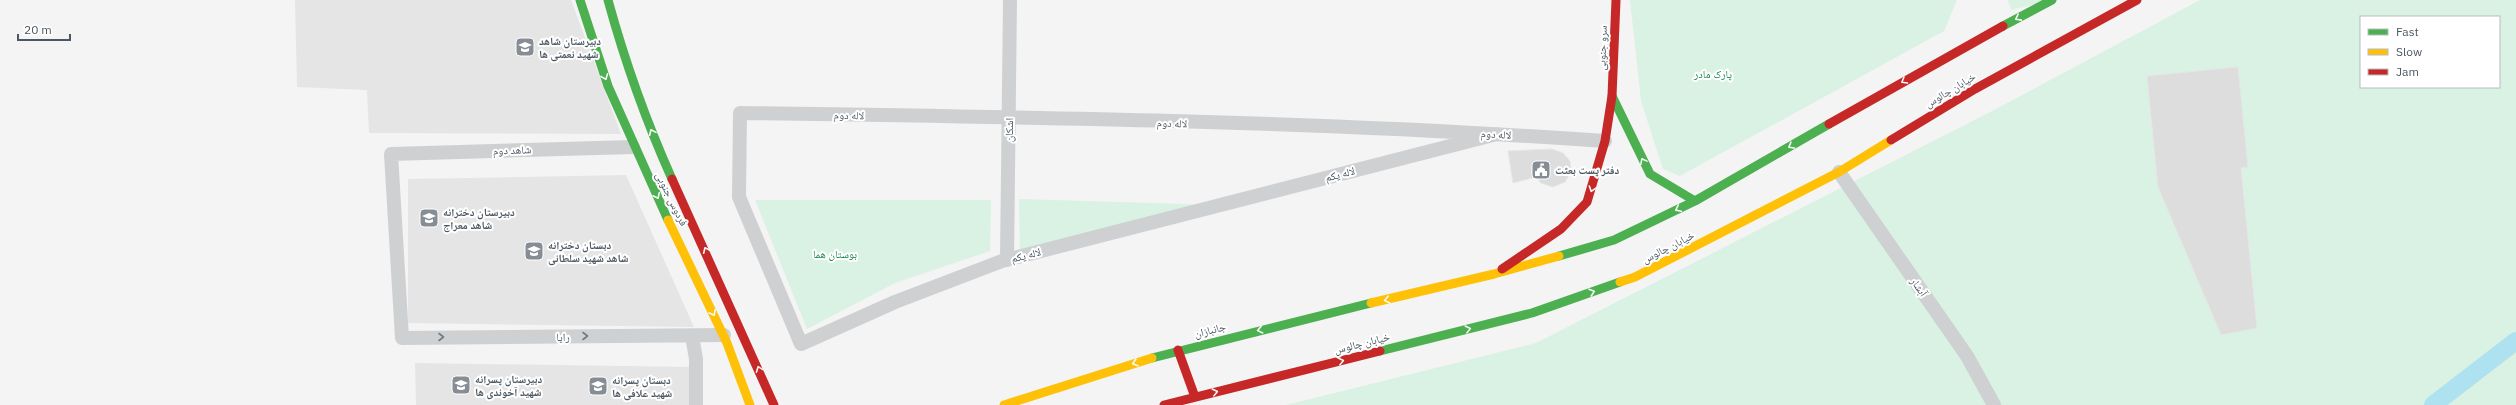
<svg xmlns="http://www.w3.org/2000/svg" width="2516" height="405" viewBox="0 0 2516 405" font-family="'IBM Plex Sans','Noto Naskh Arabic',sans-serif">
	<rect width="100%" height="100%" fill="#f4f4f4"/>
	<!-- education -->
	<path fill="#e6e5e6" d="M295,0H571L621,134L369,133L367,90L297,87Z
		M626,175L694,327L408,323V179Z
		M415,363L691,367L689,405H416Z"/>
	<!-- green -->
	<path fill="#d9f2e3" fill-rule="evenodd" d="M1630,0H1957L1944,31L1680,176L1663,169L1641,101Z
		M2008,0H2052L2011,10Z
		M2200,0H2516V405H1286L1536,343L1994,110ZM2361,17H2499V87H2361Z
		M1019,199L1220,205L1020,252Z
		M755,200H991L990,251L895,283L807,329Z"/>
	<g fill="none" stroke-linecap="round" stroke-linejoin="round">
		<!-- canal -->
		<path stroke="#aee2f0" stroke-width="18" d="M2433,405L2516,341"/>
	</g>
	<!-- building -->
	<path fill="#ddddde" stroke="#e5e6e7" d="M2238,67L2248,167L2241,168L2257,328L2221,335L2158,187L2147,76Z
		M1552,149L1563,153L1570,161L1571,172L1565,182L1553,187L1541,183L1536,177L1513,183L1508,151Z"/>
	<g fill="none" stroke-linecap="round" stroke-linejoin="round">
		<!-- street -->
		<path stroke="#ced0d2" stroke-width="14" d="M1497,134L1002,261L895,302L801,344L739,197L740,113C1028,117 1317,121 1605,141
			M633,147L391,154L402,338L724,335
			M1839,172L1967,356L1994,405
			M1007,260L1010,0
			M692,336L696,359V405"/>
		<!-- fast -->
		<path stroke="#4caf50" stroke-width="9" d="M580,0L608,86L668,220
			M608,0C625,62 646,121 672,179
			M2003,26L2052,0
			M1612,96L1650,174L1695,201
			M1559,256L1614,240L1695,201L1829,124
			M1380,351L1532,313L1620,282
			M1152,358L1371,303"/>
		<!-- slow -->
		<path stroke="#ffc107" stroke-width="9" d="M668,220L727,343L750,405
			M1620,282L1635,277L1839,172L1891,140
			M1371,303L1494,274L1559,256
			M1004,405L1152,358"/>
		<!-- jam -->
		<path stroke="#c62828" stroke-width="9" d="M1829,124L2003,26
			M1891,140L1975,89L2137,0
			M672,179L774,405
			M1502,269L1561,229L1587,202L1605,141L1612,96L1616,0
			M1178,350L1195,397
			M1164,405L1380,351"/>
	</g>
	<!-- one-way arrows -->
	<defs><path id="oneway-chevron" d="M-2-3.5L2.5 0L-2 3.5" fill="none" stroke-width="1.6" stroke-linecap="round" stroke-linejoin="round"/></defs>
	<g stroke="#f6fbf6">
		<use href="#oneway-chevron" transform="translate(2018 18) rotate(152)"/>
		<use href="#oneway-chevron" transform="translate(605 77) rotate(68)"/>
		<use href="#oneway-chevron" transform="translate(1904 81) rotate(150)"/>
		<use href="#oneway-chevron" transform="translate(652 132) rotate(-114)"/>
		<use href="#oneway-chevron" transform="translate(1791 146) rotate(150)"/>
		<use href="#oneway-chevron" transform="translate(1643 161) rotate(-118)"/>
		<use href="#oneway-chevron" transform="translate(1592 189) rotate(108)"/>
		<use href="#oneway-chevron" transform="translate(657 196) rotate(64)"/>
		<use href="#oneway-chevron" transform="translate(1678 209) rotate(154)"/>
		<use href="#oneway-chevron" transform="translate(706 250) rotate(-115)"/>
		<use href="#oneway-chevron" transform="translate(1592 292) rotate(-19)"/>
		<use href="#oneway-chevron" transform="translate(1387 300) rotate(167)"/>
		<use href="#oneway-chevron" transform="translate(713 313) rotate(64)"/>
		<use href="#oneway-chevron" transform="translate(1468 329) rotate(-14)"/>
		<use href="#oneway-chevron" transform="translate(1260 330) rotate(167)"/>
		<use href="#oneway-chevron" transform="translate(1341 361) rotate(-14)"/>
		<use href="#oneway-chevron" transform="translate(1135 363) rotate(163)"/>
		<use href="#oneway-chevron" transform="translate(759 369) rotate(-111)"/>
		<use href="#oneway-chevron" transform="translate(1215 392) rotate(-14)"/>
	</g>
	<g stroke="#727b83">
		<use href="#oneway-chevron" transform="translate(585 336)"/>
		<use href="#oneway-chevron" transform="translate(441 337)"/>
	</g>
	<!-- icons -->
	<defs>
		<g id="school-square" transform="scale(1)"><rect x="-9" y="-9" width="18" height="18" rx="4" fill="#868d94" stroke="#fff"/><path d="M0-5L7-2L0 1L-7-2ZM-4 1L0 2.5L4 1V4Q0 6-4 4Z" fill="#fff"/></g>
		<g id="civic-square" transform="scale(1)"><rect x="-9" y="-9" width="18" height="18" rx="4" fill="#868d94" stroke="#fff"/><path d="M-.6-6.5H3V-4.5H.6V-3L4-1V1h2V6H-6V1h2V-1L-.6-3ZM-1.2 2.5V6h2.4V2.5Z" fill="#fff"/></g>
	</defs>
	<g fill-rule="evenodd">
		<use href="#school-square" x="525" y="47"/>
		<use href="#civic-square" x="1541" y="170"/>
		<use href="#school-square" x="429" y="218"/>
		<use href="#school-square" x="534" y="251"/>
		<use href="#school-square" x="461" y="385"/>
		<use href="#school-square" x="598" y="386"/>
	</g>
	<g text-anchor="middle" stroke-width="4" stroke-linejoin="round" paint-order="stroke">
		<!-- poi labels -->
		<g font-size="11" font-weight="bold" fill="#4a5661" stroke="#fff" text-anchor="start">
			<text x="539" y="45">دبیرستان شاهد<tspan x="539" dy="13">شهید نعمتی ها</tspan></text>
			<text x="1555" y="174">دفتر پست بعثت</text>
			<text x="443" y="216">دبیرستان دخترانه<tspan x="443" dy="13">شاهد معراج</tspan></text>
			<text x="548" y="249">دبستان دخترانه<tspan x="548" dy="13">شاهد شهید سلطانی</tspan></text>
			<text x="475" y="383">دبیرستان پسرانه<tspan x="475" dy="13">شهید آخوندی ها</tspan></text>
			<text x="612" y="384">دبستان پسرانه<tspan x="612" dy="13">شهید علافی ها</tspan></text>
		</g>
		<!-- street labels -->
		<g font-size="11" fill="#4a5661" stroke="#fff">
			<text transform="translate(1602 48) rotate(-88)" y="4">سرو جنوبی</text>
			<text transform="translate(1950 90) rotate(-31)" y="4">خیابان چالوس</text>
			<text transform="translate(849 115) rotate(1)" y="4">لاله دوم</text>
			<text transform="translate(1172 123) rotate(2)" y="4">لاله دوم</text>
			<text transform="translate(1009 130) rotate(-89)" y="4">اشکان</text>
			<text transform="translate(1496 134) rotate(3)" y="4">لاله دوم</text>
			<text transform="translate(512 150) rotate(-2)" y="4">شاهد دوم</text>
			<text transform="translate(1340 174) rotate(-14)" y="4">لاله یکم</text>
			<text transform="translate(672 199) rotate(64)" y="4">فردوس جنوبی</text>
			<text transform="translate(1668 247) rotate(-27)" y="4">خیابان چالوس</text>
			<text transform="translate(1026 255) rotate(-14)" y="4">لاله یکم</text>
			<text transform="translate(1919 287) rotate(55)" y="4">آبشار</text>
			<text transform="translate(1210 330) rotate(-14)" y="4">جانبازان</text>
			<text x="563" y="341">رایا</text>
			<text transform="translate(1362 343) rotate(-14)" y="4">خیابان چالوس</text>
		</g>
		<!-- park labels -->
		<g font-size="11" fill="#17864f" stroke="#fff">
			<text x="1713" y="78">پارک مادر</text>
			<text x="835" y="258">بوستان هما</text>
		</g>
	</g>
	<!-- legend -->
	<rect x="2360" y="16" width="140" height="72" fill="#ffffff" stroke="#b7bbc0"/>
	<rect x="2368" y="29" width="20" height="6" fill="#4caf50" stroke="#b7bbc0"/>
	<text x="2396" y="36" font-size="12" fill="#4a5661">Fast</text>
	<rect x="2368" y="49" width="20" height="6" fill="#ffc107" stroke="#b7bbc0"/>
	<text x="2396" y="56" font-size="12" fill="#4a5661">Slow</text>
	<rect x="2368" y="69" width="20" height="6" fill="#c62828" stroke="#b7bbc0"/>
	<text x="2396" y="76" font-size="12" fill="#4a5661">Jam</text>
	<!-- scale -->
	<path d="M18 34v6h52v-6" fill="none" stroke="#4a5661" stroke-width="2"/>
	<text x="24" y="34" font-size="12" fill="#4a5661" stroke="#ffffff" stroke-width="3" paint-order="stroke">20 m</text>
</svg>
